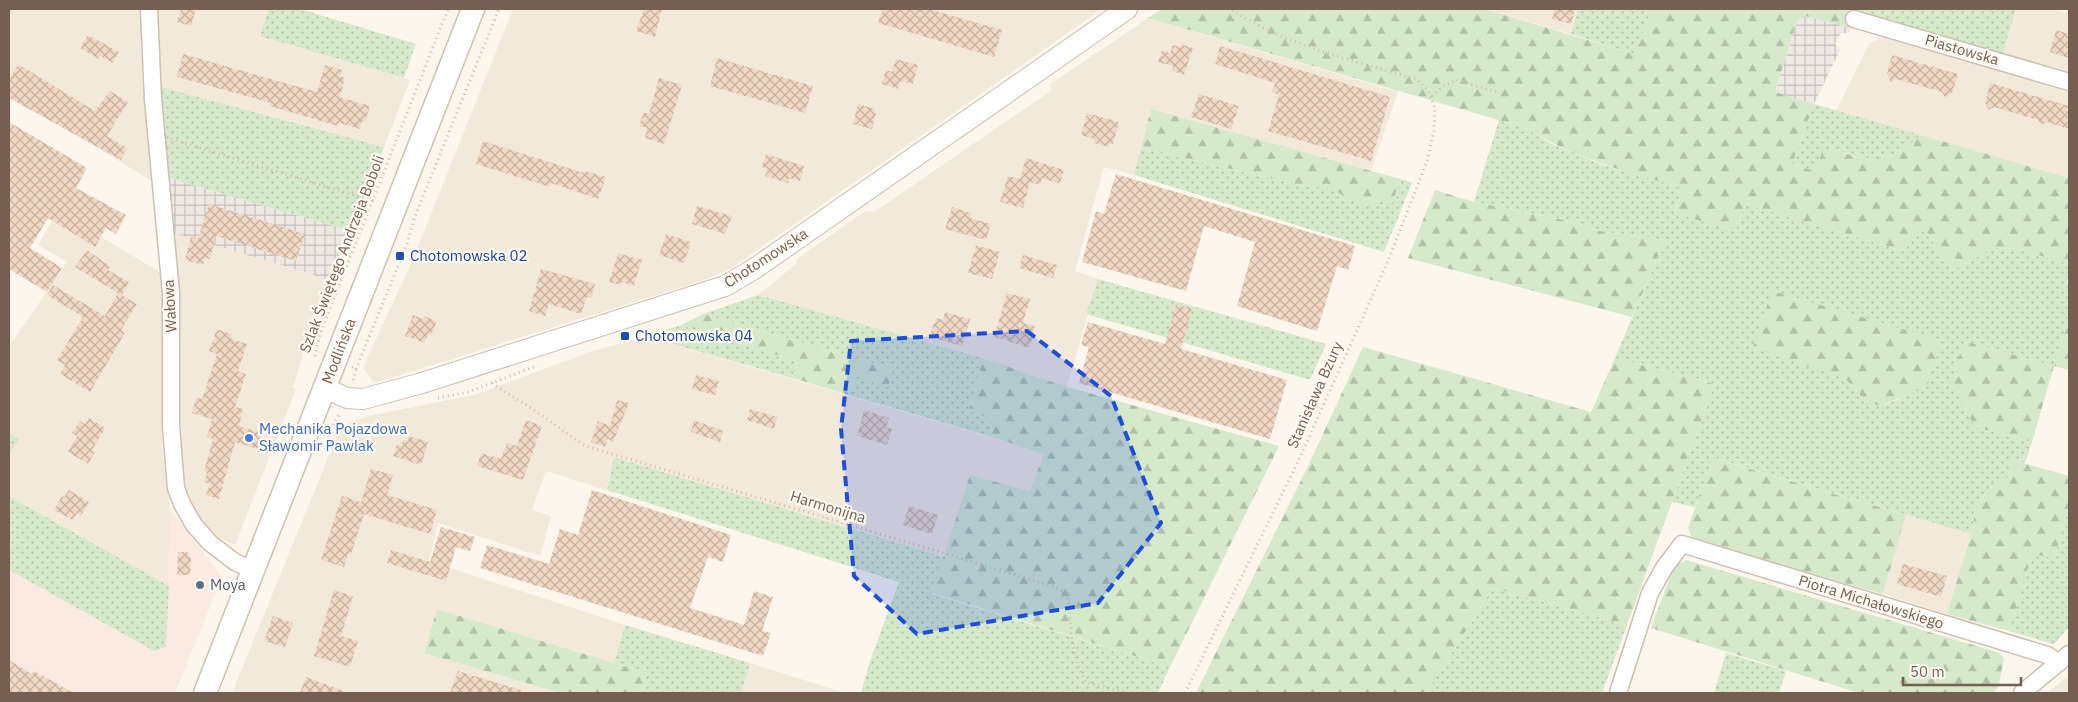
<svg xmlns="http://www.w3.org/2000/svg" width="2078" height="702" viewBox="0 0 2078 702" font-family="'IBM Plex Sans',sans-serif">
	<defs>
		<pattern id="industrial-grid" width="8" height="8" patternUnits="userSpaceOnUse" patternTransform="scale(1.25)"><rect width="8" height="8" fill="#eee9e4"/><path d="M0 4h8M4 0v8" fill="none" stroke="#c5c0bb"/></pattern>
		<pattern id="grass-dots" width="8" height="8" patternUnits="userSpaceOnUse" patternTransform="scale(1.25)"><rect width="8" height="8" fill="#d6e9cb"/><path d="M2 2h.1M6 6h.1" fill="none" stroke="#b2c0a7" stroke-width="1.8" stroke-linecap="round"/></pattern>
		<pattern id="forest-firs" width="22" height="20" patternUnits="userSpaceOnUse" patternTransform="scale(1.25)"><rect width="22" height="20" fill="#d6e9cb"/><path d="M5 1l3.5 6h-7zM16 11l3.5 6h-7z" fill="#b2c0a7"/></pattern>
		<pattern id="building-cross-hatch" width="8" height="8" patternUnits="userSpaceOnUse" patternTransform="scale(1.25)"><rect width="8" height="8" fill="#f0d8c5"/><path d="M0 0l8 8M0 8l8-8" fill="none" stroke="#c7b2a2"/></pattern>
	</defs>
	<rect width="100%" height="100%" fill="#fcf6ec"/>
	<!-- residential -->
	<path fill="#f3e9db" d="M10,9H141V59L155,183L9,94V12Z
		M157,9H269L261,36L410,80L384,147L161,87L157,48Z
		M513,9H1102L730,269L705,280L374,383L363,367L411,264Z
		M1485,9H1578L1571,34Z
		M2016,9H2051L2069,14V76L2002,56Z
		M1148,18L1398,92L1371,171L1151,109L1134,175L1104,167L1075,271L1098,279L1067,387L983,358L758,295L796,264L797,259L865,211L874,212L1052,90L1049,85Z
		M1883,37L2069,92V178L1836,111L1869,44Z
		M58,211L163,274L162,448L170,509L169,586L9,496V455L19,439L9,433V347L67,262L38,245Z
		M174,233L330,280L305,347L293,388L296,389L235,545L213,535L189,509L182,484L178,353V274Z
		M645,336L1044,453L1031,491L970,476L945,557L615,457L606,490L546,471L532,510L551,516L540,556L438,523L429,561L625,625L614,663L437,609L424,653L560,693H232L341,426L369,416L474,395L587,353Z
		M1906,515L1971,534L1947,614L1883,594Z
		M750,663L845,693H741Z
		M2069,678V693H2047L2063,680Z"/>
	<!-- commercial -->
	<path fill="#fbeae1" d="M170,509L222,577L175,693H9V570L154,651L166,647Z"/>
	<!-- industrial -->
	<path fill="url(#industrial-grid)" d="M1805,16L1851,28L1849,33H1841L1835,44L1840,50L1814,104L1775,93L1797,21Z
		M169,178L348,230L330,280L174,233Z"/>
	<!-- grass -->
	<path fill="url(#grass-dots)" fill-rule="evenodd" d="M269,9H300L416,44L404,78L260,36Z
		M1578,9H1652L1634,54L1571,34Z
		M1854,9H2016L2002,56L1853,13Z
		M161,87L384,147L359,212H355L348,230L169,178Z
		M1814,104L1921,135C1902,154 1882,164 1855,156C1839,152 1838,147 1822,153L1814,171L1792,164Z
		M1499,120L1526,128L1552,144L1600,164L1683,188L1674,212L1735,231L1746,204L1903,251L1924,229L1952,270L1996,248L2017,249L2069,264L2067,284L2069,285V316L2054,366L1964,341L1975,427L2032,442L2025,463L2012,460L2007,480C1981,487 1975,510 1971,534L1714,458L1695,507L1672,502L1715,384L1615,358L1665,240L1599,231L1574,222L1474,202ZM1843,377L1900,399L1880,406L1864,400L1854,387Z
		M1141,148L1309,187L1320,186L1334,190L1351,201L1392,203L1401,179L1412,183L1384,252L1134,175Z
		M1098,279L1326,344L1310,380L1086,314Z
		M758,295L983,358L969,411L993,420L989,436L849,395L855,377L893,369L703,314Z
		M681,325L796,361L792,378L645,336Z
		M9,433L19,439L9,455Z
		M614,457L945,557L932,594L1170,667L1158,693H861L870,661L899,582L607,490Z
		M9,496L169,586L166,647L154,651L9,570Z
		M2069,506V627L2054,644L2009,631L2032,552L2054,559Z
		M1493,588L1627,625L1602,693H1426Z
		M625,625L750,663L741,693H641L647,673L614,663Z
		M1726,653L1786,671L1779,693H1714Z"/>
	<!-- forest -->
	<path fill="url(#forest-firs)" d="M1162,9H1485L1634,54L1652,9H1854L1851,28L1805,16L1797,21L1775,92L1814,104L1792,164L1814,171L1822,153C1833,146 1842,153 1854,156C1882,164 1902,154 1921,135L2069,178V264L2017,249L1996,248L1952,270L1924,229L1903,251L1746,204L1735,231L1674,213L1683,188C1627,172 1576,159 1526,128L1148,18Z
		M1151,109L1371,171L1401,179L1392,203L1367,205L1351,201L1334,190L1320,186L1309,187L1141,148Z
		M1435,190L1474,202L1574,222L1599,231L1665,240L1632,317L1408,258Z
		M1772,291L1941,340L1927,387L1880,406L1864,400L1854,387L1843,377L1753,348Z
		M703,314L893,369L888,387L856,377L849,395L792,378L796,361L681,325Z
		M2069,316V370L2054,366L2032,442L1975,427L1951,382L1964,341L2054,366Z
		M1363,347L1591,412L1615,358L1715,384L1627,625L1493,588L1426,693H1196L1311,460Z
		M983,358L1067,387L1279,446L1170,667L932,593L970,475L1030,491L1044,454L989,436L993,420L969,411Z
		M1713,458L1906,515L1883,594L1693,541L1688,528Z
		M2012,460L2069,476V506L2054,559L2032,553L2009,631L1947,614L1971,534L1976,508L1987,492L1998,482L2007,480Z
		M1686,560L2000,653L2004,659L1998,688L1992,693H1859L1651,628L1674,566Z
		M437,609L647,673L641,693H560L424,653Z"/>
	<!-- building -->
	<path fill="url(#building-cross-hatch)" d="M181,9H196L191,26L177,22Z
		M644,9H662L655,37L636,31Z
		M883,9H929L1002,30L994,57L878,23Z
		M1555,9H1575L1571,24L1552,19Z
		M2056,30L2069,34V58L2050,52Z
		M88,35L119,52L113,63L100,56L99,59L80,48Z
		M1181,44L1193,48L1184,75L1172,71L1173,66L1158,62L1162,50L1170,53L1173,45L1180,47Z
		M1220,46L1390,97L1371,161L1268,131L1279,95L1272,92L1275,83L1215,64Z
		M183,54L317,92L325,65L342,70L340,76L345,78L340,97L370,106L365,122H362L360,129L339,123L338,126L270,106L271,103L177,77Z
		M1892,55L1958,74L1952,93L1945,97L1942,92L1896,79L1891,82L1887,74Z
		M717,58L813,86L805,113L710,86Z
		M896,59L918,65L913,84L901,81L898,89L882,84L886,70L892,72Z
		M18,64L95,111L110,91L128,102L107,136L127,148L121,160L9,98V81Z
		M659,78L682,85L664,144L645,138L647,128L639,126L644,112L649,114Z
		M1990,83L2069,106V129L2047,122L2042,125L2038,120L1994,107L1989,110L1985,103Z
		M1199,94L1239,106L1231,129L1191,117Z
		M858,104L875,109L874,113H876L872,129L853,124Z
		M1087,113L1119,122L1113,144H1110L1109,147L1094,143V139L1081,135Z
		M9,122L87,168L76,188L126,215L116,234L106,228L95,247L48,218L30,248L62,268L47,292L9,269Z
		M483,141L584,173L585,171L606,177L598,199L551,183L550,187L476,164Z
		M766,154L804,166L800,181L789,178L788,183L765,176L767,169L762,167Z
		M1026,158L1064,170L1060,184L1042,178L1040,185L1030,182L1023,208L1000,202L1008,176L1020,179Z
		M1116,174L1355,246L1348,270L1337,266L1317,331L1237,306L1255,242L1204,226L1186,291L1082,262L1096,211L1104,214Z
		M209,204L305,234L296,261L216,236L210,259L205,258L203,265L185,260L191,237L198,239Z
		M697,206L732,216L725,234L692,224Z
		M952,207L971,213L970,218L991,224L986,240L945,229Z
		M666,234L691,242L684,263L659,255Z
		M976,245L1000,252L992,279L968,273Z
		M87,250L110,266L108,270L129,282L122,295L137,304L121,330L125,333L90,392L60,374L65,365L57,360L83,317L47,295L53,285L105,316L118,293L75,267Z
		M618,253L642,260L634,286L622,282L621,285L609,282Z
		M1023,255L1057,265L1053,278L1019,268Z
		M541,269L595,284L591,298L587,297L581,314L549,304L545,316L529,311Z
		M1007,293L1030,299L1023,323L1035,326L1030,348L994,337Z
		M1176,304L1192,309L1181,349L1287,380L1270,439L1079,383L1089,347L1081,345L1088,322L1165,344Z
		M945,312L970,319L962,346L929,337L936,318L943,320Z
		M413,315L423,319L424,316L437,321L431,335L428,334L425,343L405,336Z
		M217,329L232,334L230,338L247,344L238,371L246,374L235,407L243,409L239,426L262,433L258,449L235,442L219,499L206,495L210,484L204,482L207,472L204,471L213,439L207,437L212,419L192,413L196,398L202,399L217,354L209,351Z
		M696,375L719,381L715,395L692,389Z
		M617,400L629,403L613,442L608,439L605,447L591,442L598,421L610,426Z
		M750,409L777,417L774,429L747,420Z
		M864,410L889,418L886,427L892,429L887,445L857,436Z
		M89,418L105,428L92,450L95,452L88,464L68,452L77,436L72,433L80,421L85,424Z
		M526,420L542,426L523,480L477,466L481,453L501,459L507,443L517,446Z
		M694,420L723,431L720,442L691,432Z
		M409,436L428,442L421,465L393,456L397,444L402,446L403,440L408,441Z
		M371,469L393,475L387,495L437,510L430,534L364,514L351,554H348L344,567L321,560L342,496L361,502Z
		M69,490L89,502L81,516L77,513L73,520L54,510L62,496L64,497Z
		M592,490L731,535L723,562L708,557L690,608L744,625L754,591L773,597L762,631L771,633L763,656L480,568L487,545L549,564L560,529L578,535Z
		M909,506L938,515L932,534L903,525Z
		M441,527L475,537L470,551L456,547L446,581L387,563L391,550L430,562Z
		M178,552H187L191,558L190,575H177Z
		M1903,564L1947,576L1941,597L1897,584Z
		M334,590L353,596L341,636L358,641L350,667L314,656Z
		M273,616L293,623L285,647L264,641Z
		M9,660L32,674L34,671L74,693H9Z
		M458,671L521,690L520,693H450Z
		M306,677L346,692V693H300Z"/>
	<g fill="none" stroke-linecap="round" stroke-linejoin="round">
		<!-- minor casing -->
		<g stroke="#cebfb2" stroke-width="19">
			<path id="minor" d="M149,9L153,99L171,293V426L176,488L182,504L194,525L210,543L235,562L252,570
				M1854,19L2069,82
				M1618,693L1650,593L1664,568L1682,544L2047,655L2059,663
				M2022,693L2069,654"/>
		</g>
		<!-- tertiary casing -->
		<g stroke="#cebfb2" stroke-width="22">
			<path id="tertiary" d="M325,388L347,398L363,399L422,383L725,286L754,269L1127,9"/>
		</g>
		<!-- secondary casing -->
		<g stroke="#d0c0b0" stroke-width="25">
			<path id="secondary" d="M205,693L473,9"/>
		</g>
		<!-- path -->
		<path stroke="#d5bba8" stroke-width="3" stroke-dasharray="1 4" stroke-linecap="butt" d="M1432,96L1444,86L1456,80L1497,92
			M171,139L373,201
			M315,356L320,334L448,9
			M352,367L356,369L353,382
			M356,369L407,244L415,216L499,9
			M492,383C507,394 523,402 538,413C555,424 569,436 586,446L1053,586L1063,591L1068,599C1072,627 1070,657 1086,682L1126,693
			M438,398L468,392L534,367
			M330,429L340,414
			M1185,693L1301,455L1388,261L1427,161L1434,131L1435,108L1428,90L1416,79C1353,61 1286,45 1230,9"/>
		<!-- minor -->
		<use href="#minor" stroke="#fff" stroke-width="16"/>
		<!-- tertiary -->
		<use href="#tertiary" stroke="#fff" stroke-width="20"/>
		<!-- secondary -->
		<use href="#secondary" stroke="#fff" stroke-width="22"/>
	</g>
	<!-- marked area -->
	<path fill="#1d4ed8" fill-opacity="0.2" stroke="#1d4ed8" stroke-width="4" stroke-dasharray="10 6" stroke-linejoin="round" d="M1027,331L1111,396L1161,523L1098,603L917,634L854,576L841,429L851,341Z"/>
	<!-- markers -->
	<g fill="#1a4fb4" stroke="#fefaf3" stroke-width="2">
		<rect x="395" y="251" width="10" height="10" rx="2.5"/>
		<rect x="620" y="331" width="10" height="10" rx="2.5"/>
	</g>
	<circle fill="#3f7fe0" stroke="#fefaf3" stroke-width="2" cx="249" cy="438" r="5"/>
	<circle fill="#5c6f8a" stroke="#fefaf3" stroke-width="2" cx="200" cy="585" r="5"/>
	<g text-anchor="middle" stroke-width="4.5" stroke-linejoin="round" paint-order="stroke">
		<!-- street labels -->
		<g font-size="15" fill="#765f50" stroke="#fefaf3">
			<text transform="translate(1962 50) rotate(16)" y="5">Piastowska</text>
			<text transform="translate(342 254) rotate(-69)" y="5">Szlak Świętego Andrzeja Boboli</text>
			<text transform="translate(766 258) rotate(-33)" y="5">Chotomowska</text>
			<text transform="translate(170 306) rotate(-93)" y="5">Wałowa</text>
			<text transform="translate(339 351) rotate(-69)" y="5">Modlińska</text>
			<text transform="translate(1315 395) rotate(-66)" y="5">Stanisława Bzury</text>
			<text transform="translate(828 507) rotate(17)" y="5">Harmonijna</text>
			<text transform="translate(1871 602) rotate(17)" y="5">Piotra Michałowskiego</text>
		</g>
		<!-- transit labels -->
		<g font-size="15" fill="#164399" stroke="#fefaf3" text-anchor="start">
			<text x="410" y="261">Chotomowska 02</text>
			<text x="635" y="341">Chotomowska 04</text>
		</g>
		<!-- shop labels -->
		<g font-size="15" fill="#366cbe" stroke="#fefaf3" text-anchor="start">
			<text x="259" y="434">Mechanika Pojazdowa<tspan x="259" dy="17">Sławomir Pawlak</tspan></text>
		</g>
		<!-- service labels -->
		<g font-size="15" fill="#4e5e75" stroke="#fefaf3" text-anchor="start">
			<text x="210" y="590">Moya</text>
		</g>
	</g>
	<!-- border -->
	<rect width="2078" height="702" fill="none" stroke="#765f50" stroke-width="20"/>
	<!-- scale -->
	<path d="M1903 677v8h118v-8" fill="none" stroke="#765f50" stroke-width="2.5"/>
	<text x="1910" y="677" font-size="15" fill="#765f50" stroke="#fefaf3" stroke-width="4" paint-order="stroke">50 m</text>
</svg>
